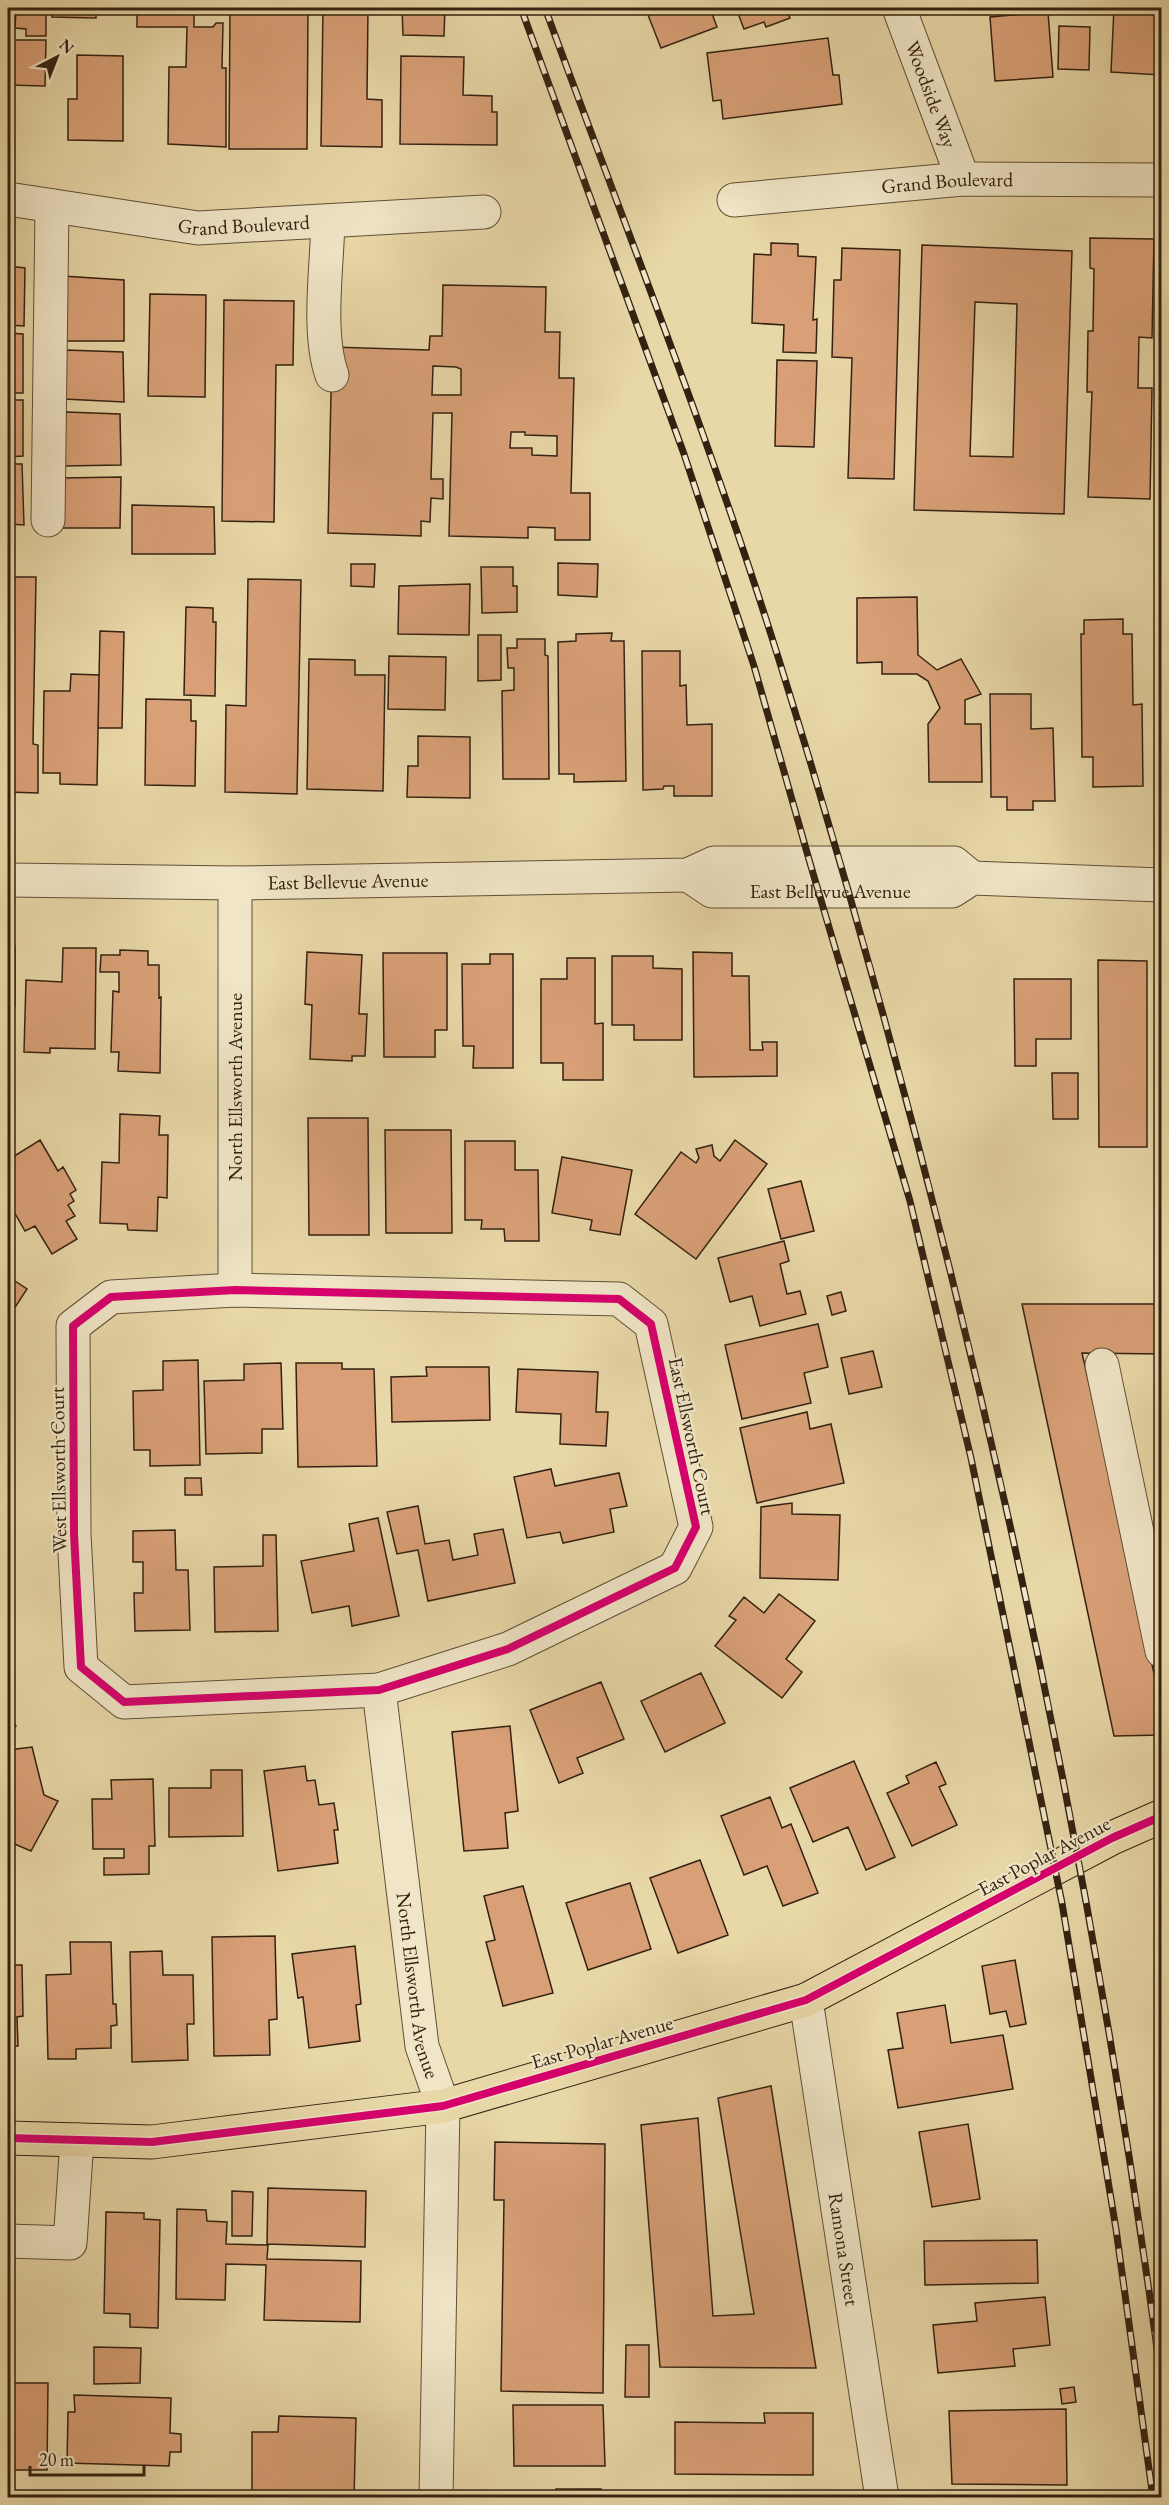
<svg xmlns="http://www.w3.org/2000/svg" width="1169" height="2505" viewBox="0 0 1169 2505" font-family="'EB Garamond',serif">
	<rect width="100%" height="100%" fill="#e8d7a7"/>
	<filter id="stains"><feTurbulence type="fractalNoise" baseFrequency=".00333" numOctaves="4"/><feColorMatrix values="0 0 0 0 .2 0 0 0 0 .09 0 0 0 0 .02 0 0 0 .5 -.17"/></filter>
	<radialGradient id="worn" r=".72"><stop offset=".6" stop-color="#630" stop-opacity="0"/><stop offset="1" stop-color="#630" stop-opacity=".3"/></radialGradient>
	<!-- building -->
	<path fill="#d9a077" stroke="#321" stroke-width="1.5" fill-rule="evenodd" d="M16,8H46V36H26V29L15,28Z
		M53,8H96V18L52,17Z
		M137,8H194V27H213L216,23H223L222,68H226V147L168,144L169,67H186L187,27H137Z
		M230,8H308L307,149H229Z
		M323,8H368L367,99L382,100V147L321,146Z
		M402,8H445L444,36L403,35Z
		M648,8H710L717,27L661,48L648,15L651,14Z
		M736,8H786L790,18L766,27L764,22L744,29Z
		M1114,8H1162L1161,75L1111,72Z
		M1048,12L1053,77L995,81L990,17Z
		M1059,26L1090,27L1089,70L1058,69Z
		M828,38L833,75H839L842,104L723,119L721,100L713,101L707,53Z
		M8,40H46L45,86L8,85Z
		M77,55L123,56V141L68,140V99H77Z
		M401,56L464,57L463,95L492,96V112H497V145L400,144Z
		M1090,238L1154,239L1152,338L1139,337L1138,388H1152L1150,499L1088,497L1092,392H1087L1088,331H1093L1094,269L1090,268Z
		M771,243L798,244V256L816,257L813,320L817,319L816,353L783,352L784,325L752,323L754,254L771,255Z
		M922,245L1072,251L1064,514L914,510ZM975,302L1017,304L1013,457L970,456Z
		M842,248L900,250L894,479L848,478L852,358L832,357L834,280H841Z
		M8,266L25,268L24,326L8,325Z
		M62,276L124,280V341H60Z
		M443,285L546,287L545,332H560L559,378H574L571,493H590V540H555V528L528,527V538L449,536L452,413H433L431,479H443V499L431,498L430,522L421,521V536L328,533L332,347L429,350L430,336H442ZM433,366L456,367L461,369V395H432ZM511,432H525V435L557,436V456L532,455V448H510Z
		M150,294L206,295L205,397L148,396Z
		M224,300L294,301L293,365H276L274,522L222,521Z
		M8,333L23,334V393H8Z
		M65,350L123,352L124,402L64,399Z
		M777,360L817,361L814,447L775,446Z
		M8,400H23V456L8,457Z
		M66,412L120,414L121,465L62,466Z
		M8,464H22L24,525L8,524Z
		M121,477L120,528H63L62,478Z
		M132,505L214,507L215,554H132Z
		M558,563L598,564L597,597L558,595Z
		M351,564H375L374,587L351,586Z
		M481,567H513V586H517V612L482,613Z
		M8,577H36L33,744L38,745V793L8,792Z
		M248,579L301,580L297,794L225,792L226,705L246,706Z
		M470,584L469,635L398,634L399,586Z
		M917,597L918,655L937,670L961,659L981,694L965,700V724H981L982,782H929L928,724L940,708L928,681L917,674H882V662L857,663V598Z
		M186,607L213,608V622H216L215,696L184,695Z
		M1123,619V634H1132L1133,705L1142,704L1143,786L1093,787V757H1082L1081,634H1084V620Z
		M100,631L124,632L122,728H98Z
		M612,633L611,641H624L626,781L574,782V774H559L558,642L576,641V634Z
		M478,635H501V680L478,681Z
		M517,639H545V655L548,656L549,779H503L502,691L514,690V668H508L507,648H517Z
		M642,651H680V686L686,685L687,725L712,724V796H674V786H664L663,789L643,790Z
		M389,656L446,657L445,710L388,709Z
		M309,659L355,660V675H385L383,791L307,789Z
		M71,674L99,675L97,785L60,784V773H43L44,691H70Z
		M990,694H1031V729L1053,728L1055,801H1033V810H1007V797H991Z
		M146,699L191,700V721H196L195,786L145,785Z
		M418,736L470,737V798L407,797L408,766H418Z
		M8,946H15V1006H10V1040L14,1039V1056H9L8,1063Z
		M63,948H96L95,1049L50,1048V1053L24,1052L26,980L62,982Z
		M120,950L148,951V965H159V998L161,997L160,1073L118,1071L119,1052H111L113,991L119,992V972H100L101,955H120Z
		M307,952L362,955L359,1014H367L365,1056H352V1061L310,1059L312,1005L305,1004Z
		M693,952L732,953V976H749L750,1050H763L762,1042H777V1076L694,1077Z
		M383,953H447V1030H435V1057H384Z
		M490,954H513V1068H473L474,1046H463L462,964H490Z
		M612,956H653V968L682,969V1040H634V1025H612Z
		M567,958H595V1024L603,1023V1080H563V1063H541V979H567Z
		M1098,960L1147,961V1147H1099Z
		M1014,979H1071V1039H1036V1066H1015Z
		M1052,1073H1078V1119H1053Z
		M120,1114L160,1116L159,1135H168L167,1198L158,1197L157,1231L128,1230L127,1224L100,1223L102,1162L119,1163Z
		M308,1118H368L369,1235H309Z
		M385,1130H451L452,1233H386Z
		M40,1140L58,1171L63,1167L76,1190L70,1194L74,1201L68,1205L75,1216L66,1221L77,1239L52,1254L35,1226L25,1231L8,1201V1160Z
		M735,1140L767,1164L696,1259L635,1214L681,1152L696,1163L699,1158L696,1149L712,1145L714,1156L720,1161Z
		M465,1141H515V1170H538L539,1241H505L504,1229H481L482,1220H465Z
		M562,1157L632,1170L620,1235L590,1230L592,1220L552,1213Z
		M801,1181L814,1231L781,1239L768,1189Z
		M784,1241L789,1261L780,1264L787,1294L800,1291L806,1314L760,1326L752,1296L730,1302L718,1258Z
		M8,1273L11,1275L9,1277L27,1289L10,1315L8,1314Z
		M841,1292L846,1311L832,1315L827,1296Z
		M1022,1304H1162V1354L1082,1353L1162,1709V1735L1114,1736Z
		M818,1324L828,1367L804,1373L811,1403L742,1419L725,1345Z
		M873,1351L882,1387L849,1394L841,1358Z
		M198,1360L200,1465L150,1466V1450H134L133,1391L163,1390V1361Z
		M281,1363L283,1429H262V1453L206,1454L204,1381L244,1380V1364Z
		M296,1363H342V1369H374L377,1466L298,1467Z
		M426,1367H489L490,1420L392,1422L391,1377L427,1376Z
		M518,1369L598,1372L596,1412H608L606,1446L560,1444L561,1414L516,1412Z
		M807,1412L810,1429L831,1424L844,1483L757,1503L740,1428Z
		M551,1469L555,1486L619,1473L627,1506L610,1509L614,1532L563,1543L560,1532L527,1538L514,1477Z
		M185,1478H201L202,1495H185Z
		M792,1503V1514L840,1515L838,1580L760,1578L761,1507Z
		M418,1506L425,1544L449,1540L453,1560L478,1555L474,1534L503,1529L515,1583L428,1601L418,1550L397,1554L387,1512Z
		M378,1518L399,1616L352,1626L349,1606L312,1613L301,1561L354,1551L349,1524Z
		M175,1530L176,1570H188L190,1630L135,1631L134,1593H143V1562H133V1531Z
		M263,1535H276L278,1631L215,1632L214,1567L263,1566Z
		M779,1594L815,1621L786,1659L802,1672L782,1698L715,1646L736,1620L729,1616L744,1597L764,1613Z
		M701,1673L725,1723L665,1752L641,1701Z
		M601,1682L624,1739L577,1758L583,1773L559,1783L530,1710Z
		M8,1712L16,1726L8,1732Z
		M510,1726L518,1811L505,1813L508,1848L464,1851L452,1732Z
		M32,1747L44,1795L58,1801L31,1851L10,1842L8,1843V1750Z
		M854,1761L895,1857L866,1870L848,1827L813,1842L790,1788Z
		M936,1762L946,1784L939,1787L957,1825L912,1846L887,1793L909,1783L906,1776Z
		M305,1766L307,1781L315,1780L319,1805L334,1803L338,1830H334L338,1863L278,1871L264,1771Z
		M211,1770H242L243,1836L169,1837V1788H211Z
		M153,1779L155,1846H149V1874L104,1875V1858H124V1849H93L92,1799H112L111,1780Z
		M770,1797L782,1828L791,1824L818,1893L783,1906L767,1866L744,1875L721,1816Z
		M700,1860L728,1935L678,1953L650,1878Z
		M630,1883L651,1949L588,1970L566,1903Z
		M523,1886L553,1993L503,2006L486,1942L495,1940L484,1896Z
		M275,1936L277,2019L269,2020L270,2055L214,2056L212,1937Z
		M70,1942H111L113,2004H116L117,2025L111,2026V2048L76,2049V2059H48L46,1975L71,1974Z
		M355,1946L361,2004L356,2005L360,2041L309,2048L303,1997L298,1998L292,1954Z
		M162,1951L163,1975H193L194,2024H187L188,2060L132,2062L130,1952Z
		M1015,1960L1026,2024L1010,2027L1006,2011L990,2014L982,1966Z
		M8,1965H22L23,2016L17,2017L18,2046H8Z
		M945,2005L951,2043L1003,2035L1013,2089L898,2108L888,2050L903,2048L897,2013Z
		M771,2086L816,2368L660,2367L641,2125L698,2118L713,2316L754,2314L718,2098Z
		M968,2124L980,2199L932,2207L919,2132Z
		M495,2142L605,2144L603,2393L501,2391L504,2200H494Z
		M268,2188L366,2191L365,2247L267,2244Z
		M232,2191L253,2192L252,2236H232Z
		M177,2209L206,2210L207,2221L227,2222L226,2244L268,2245L267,2259L361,2261L360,2322L264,2320L266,2265L226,2264L225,2300L176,2299Z
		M106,2212L144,2213V2219L160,2220L158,2328L130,2327V2314L104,2313Z
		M1037,2240L1038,2283L925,2285L924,2241Z
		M1045,2297L1050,2345L1013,2349L1015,2366L938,2373L933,2325L977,2321L975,2303Z
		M626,2345H649V2397H625Z
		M94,2347L141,2348L140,2383L94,2384Z
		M8,2383H48L47,2470H11L13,2403L8,2402Z
		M1074,2387L1076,2402L1062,2404L1060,2389Z
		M74,2395L171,2398L170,2433L181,2434V2452H170L169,2466L67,2463L68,2412H75Z
		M513,2405H603L605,2466H514Z
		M1066,2409L1067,2485L952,2484L949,2411Z
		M764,2413H813V2475L675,2474V2422L765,2423Z
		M279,2416L356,2418L354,2498H252V2432H278Z
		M556,2489H601V2498H555Z
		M1028,2493V2498L945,2497Z"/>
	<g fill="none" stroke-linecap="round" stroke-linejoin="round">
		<!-- minor casing -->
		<g stroke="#604f36" stroke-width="35">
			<g id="minor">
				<path id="s1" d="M899,8L963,179"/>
				<path id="s2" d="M8,199L198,228L484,212"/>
				<path id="s3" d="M734,200L963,179L1162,180"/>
				<path d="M328,221C327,267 317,334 332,375"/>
				<path d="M48,520L52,206"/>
				<path id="s4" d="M688,875L712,891H952L972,878L1162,885"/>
				<path id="s5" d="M8,880L235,883L688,875L714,863H954L972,878"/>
				<path d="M235,1290L619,1299L651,1324L696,1527L675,1568L508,1649L379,1690L124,1702L81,1667L74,1534L73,1326L111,1297Z"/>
				<path d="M235,1290V883"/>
				<path d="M1102,1365L1162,1651"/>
				<path id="s6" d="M379,1690L422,2046L443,2106L436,2498"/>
				<path id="s7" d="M806,2000L882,2498"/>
				<path d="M8,2241L70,2243L77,2140"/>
			</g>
		</g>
		<!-- major casing -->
		<g stroke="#321" stroke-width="35">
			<path id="major" d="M8,2138L152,2142L443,2106L806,2000L1112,1838L1162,1816"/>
		</g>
		<!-- minor -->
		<use href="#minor" stroke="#f0e5c6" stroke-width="33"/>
		<!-- major -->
		<use href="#major" stroke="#e8d7a7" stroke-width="33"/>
		<!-- rail casing -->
		<g stroke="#321" stroke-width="7">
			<path id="rail" d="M521,8L684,454L754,666L810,863L910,1201L971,1458L1062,1903L1116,2229L1153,2498
				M545,8C624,224 710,439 779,660C955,1224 1085,1800 1162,2386"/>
		</g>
		<!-- rail -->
		<use href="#rail" stroke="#f0e5c6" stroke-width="4.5" stroke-dasharray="14" stroke-linecap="butt"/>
		<!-- cycleway casing -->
		<g stroke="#f0e5c6" stroke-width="11">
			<path id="cycleway" d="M235,1290L619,1299L651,1324L696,1527L675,1568L508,1649L379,1690L124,1702L81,1667L74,1534L73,1326L111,1297Z
				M8,2138L152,2142L443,2106L806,2000L1112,1838L1162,1816"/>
		</g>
		<!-- cycleway -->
		<use href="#cycleway" stroke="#d6006c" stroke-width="8"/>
	</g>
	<g text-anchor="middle" stroke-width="4.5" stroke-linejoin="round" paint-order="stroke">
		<!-- street labels -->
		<g font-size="20" fill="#321" stroke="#f0e5c6">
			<text dy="7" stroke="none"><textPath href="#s1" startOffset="92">Woodside Way</textPath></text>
			<text dy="7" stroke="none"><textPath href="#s3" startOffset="214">Grand Boulevard</textPath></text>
			<text dy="7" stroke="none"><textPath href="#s2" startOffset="238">Grand Boulevard</textPath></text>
			<text dy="7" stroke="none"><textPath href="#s5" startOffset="340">East Bellevue Avenue</textPath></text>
			<text dy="7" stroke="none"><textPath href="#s4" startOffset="147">East Bellevue Avenue</textPath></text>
			<text transform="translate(235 1087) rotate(-90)" y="7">North Ellsworth Avenue</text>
			<text transform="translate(692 1436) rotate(78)" y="7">East Ellsworth Court</text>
			<text transform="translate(58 1470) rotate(-91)" y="7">West Ellsworth Court</text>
			<text transform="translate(1044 1856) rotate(-28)" y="7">East Poplar Avenue</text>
			<text dy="7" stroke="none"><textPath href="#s6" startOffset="298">North Ellsworth Avenue</textPath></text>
			<text transform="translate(602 2042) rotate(-16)" y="7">East Poplar Avenue</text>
			<text dy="7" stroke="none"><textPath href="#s7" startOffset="252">Ramona Street</textPath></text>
		</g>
	</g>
	<!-- margin -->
	<rect width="1169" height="2505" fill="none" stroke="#e8d7a7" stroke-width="30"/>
	<rect x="9" y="9" width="1151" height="2487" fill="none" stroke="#321" stroke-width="3"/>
	<rect x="15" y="15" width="1139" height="2475" fill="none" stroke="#321" stroke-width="1.5"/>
	<!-- north arrow -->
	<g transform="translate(57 57) rotate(42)" stroke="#f0e5c6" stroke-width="4.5" paint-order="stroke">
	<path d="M0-4.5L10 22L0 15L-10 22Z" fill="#332211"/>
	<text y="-9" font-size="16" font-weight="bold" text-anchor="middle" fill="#332211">N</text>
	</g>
	<!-- scale -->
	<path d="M30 2466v9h114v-9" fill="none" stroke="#332211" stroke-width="3"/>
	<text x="39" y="2466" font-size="18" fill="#332211" stroke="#f0e5c6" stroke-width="4.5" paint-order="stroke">20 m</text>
	<rect width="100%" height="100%" filter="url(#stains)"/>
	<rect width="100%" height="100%" fill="url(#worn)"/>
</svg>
